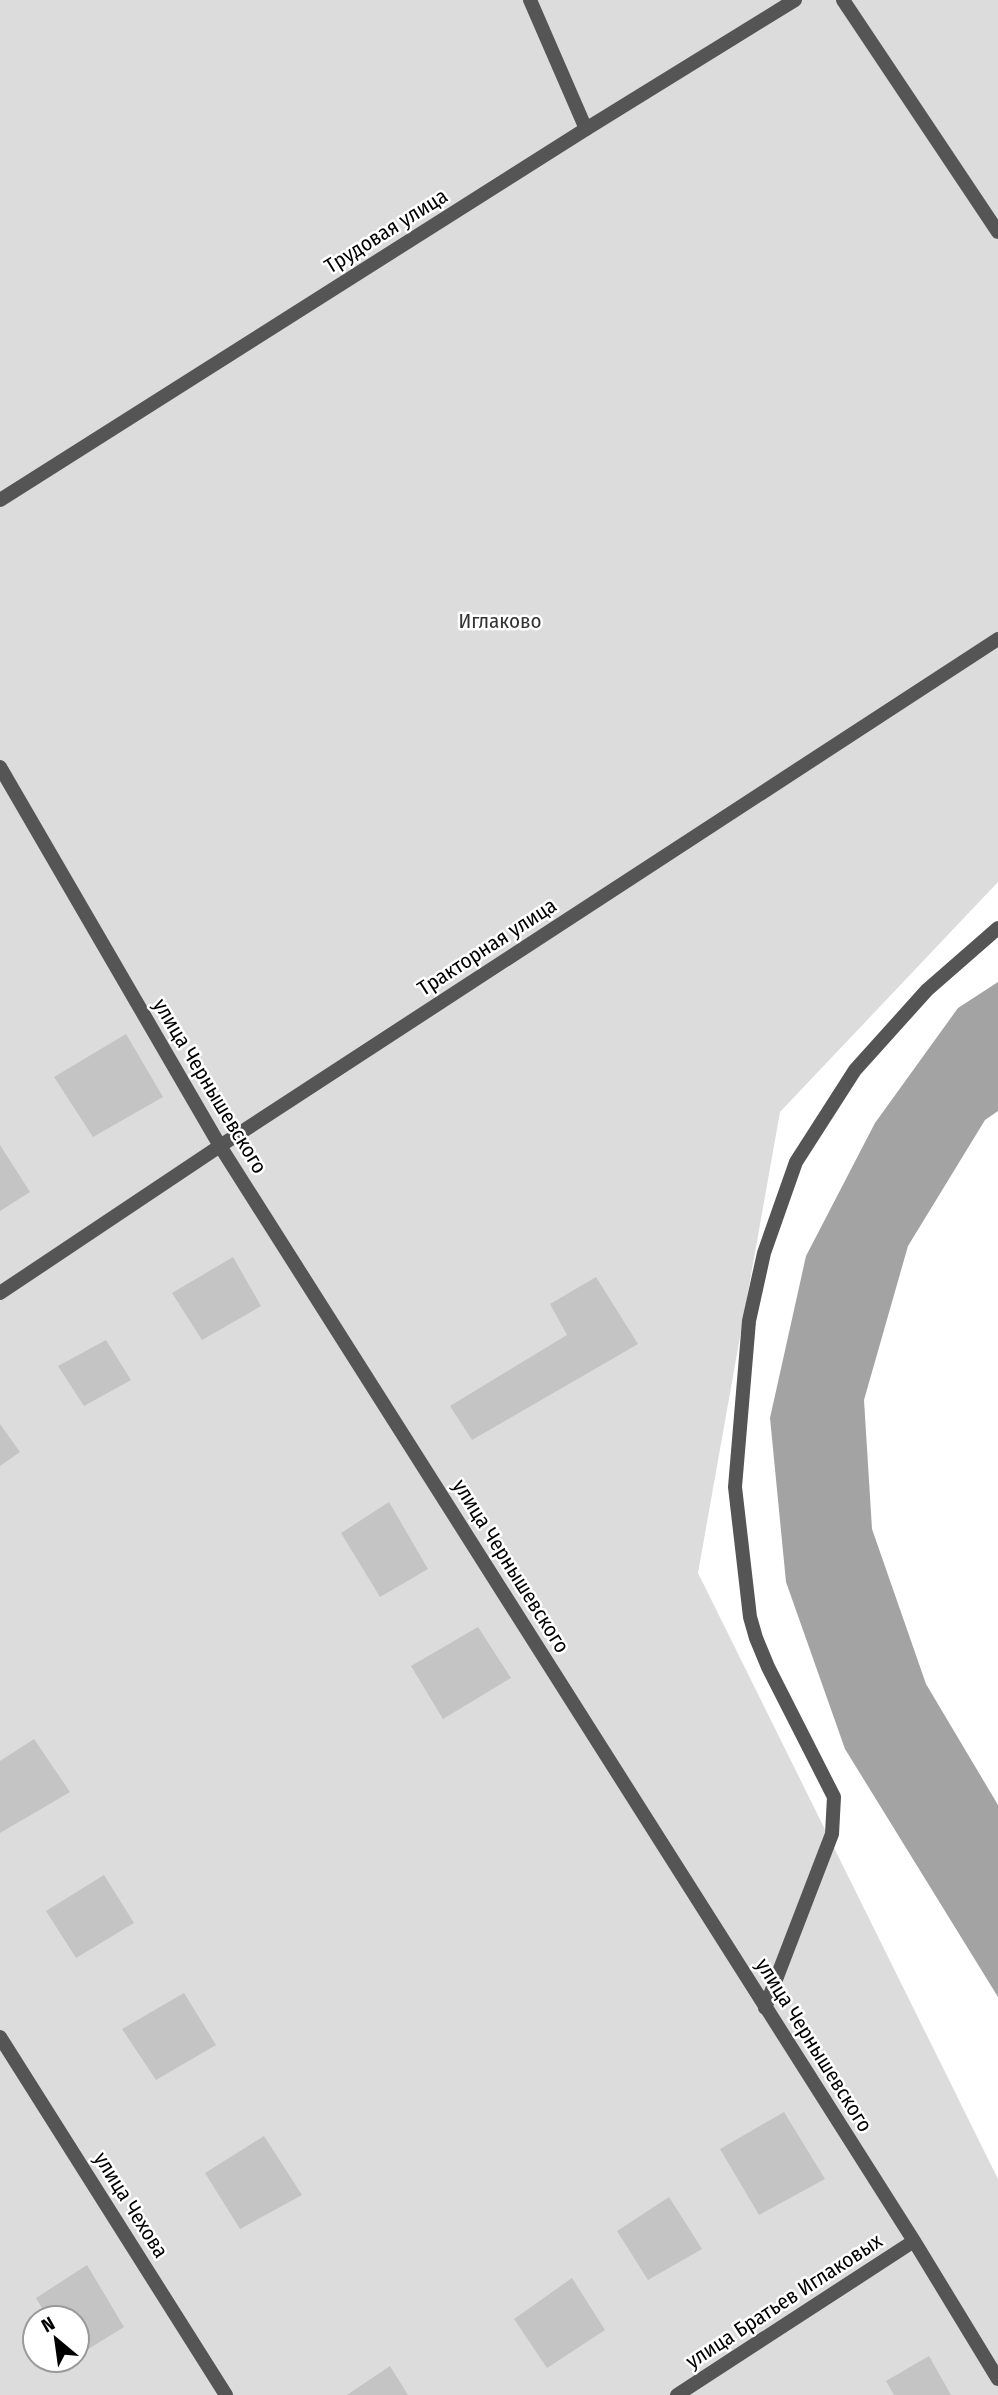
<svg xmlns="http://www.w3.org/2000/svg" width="998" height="2395" viewBox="0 0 998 2395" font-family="'Fira Sans Condensed',sans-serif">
	<rect width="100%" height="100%" fill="#fff"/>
	<!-- green -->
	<path fill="#dcdcdc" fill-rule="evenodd" d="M0,0H998V882L780,1112L698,1573L998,2179V2395H0ZM35,2318H77V2360H35Z"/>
	<!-- water -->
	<path fill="#a3a3a3" d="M998,982V1111L985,1120L908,1246L864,1400L872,1529L926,1684L998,1805V1997L845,1749L786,1582L770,1418L806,1256L875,1123L958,1008Z"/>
	<!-- building -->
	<path fill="#c4c4c4" d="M126,1034L163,1097L93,1137L54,1077Z
		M0,1145L30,1192L0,1211Z
		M233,1257L261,1306L202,1340L172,1293Z
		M596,1277L638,1344L472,1440L450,1406L567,1335L550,1304Z
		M106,1340L131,1380L84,1406L58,1366Z
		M0,1424L20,1452L0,1466Z
		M389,1502L428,1569L380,1597L341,1533Z
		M478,1627L511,1678L443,1719L411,1666Z
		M34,1739L70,1792L0,1833V1761Z
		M104,1875L134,1923L76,1958L46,1911Z
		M184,1993L216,2045L156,2080L122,2029Z
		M784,2112L825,2179L759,2215L720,2149Z
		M264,2136L302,2195L240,2229L205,2173Z
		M669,2197L702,2249L648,2280L617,2231Z
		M87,2265L124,2327L77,2356V2318H48L36,2298Z
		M572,2278L605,2330L547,2368L514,2319Z
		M929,2356L951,2395H894L886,2381Z
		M390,2366L408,2395H347Z"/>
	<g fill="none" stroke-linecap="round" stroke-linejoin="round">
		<!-- minor -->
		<path stroke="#555" stroke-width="14" d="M530,0L586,129
			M843,0L998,232
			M0,767L220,1146L914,2241L998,2379
			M0,1293L220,1146L998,639
			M765,2008L832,1834L834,1797L768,1667L756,1638L750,1617L735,1487L749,1321L764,1253L796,1162L855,1070L927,990L998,928
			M0,2037L226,2395
			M677,2395L914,2241"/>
		<!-- tertiary -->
		<path stroke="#555" stroke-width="14" d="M0,500L586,129L795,0"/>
	</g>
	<g text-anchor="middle" stroke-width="5" stroke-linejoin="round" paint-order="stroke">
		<!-- street labels -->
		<g font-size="21" fill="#000" stroke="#fff">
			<text transform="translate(386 231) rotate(-32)" y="7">Трудовая улица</text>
			<text transform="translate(487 947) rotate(-33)" y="7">Тракторная улица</text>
			<text transform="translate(210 1086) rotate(59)" y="7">улица Чернышевского</text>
			<text transform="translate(511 1566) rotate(58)" y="7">улица Чернышевского</text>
			<text transform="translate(814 2045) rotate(58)" y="7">улица Чернышевского</text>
			<text transform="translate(131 2205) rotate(58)" y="7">улица Чехова</text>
			<text transform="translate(784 2301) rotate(-33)" y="7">улица Братьев Иглаковых</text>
		</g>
		<!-- park labels -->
		<g font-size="21" fill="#333" stroke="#fff">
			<text x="500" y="628">Иглаково</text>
		</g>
	</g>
	<!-- north arrow -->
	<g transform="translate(56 2339) rotate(331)"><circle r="33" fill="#ffffff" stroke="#999999" stroke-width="2"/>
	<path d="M0-5L12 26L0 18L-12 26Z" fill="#000000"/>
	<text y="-10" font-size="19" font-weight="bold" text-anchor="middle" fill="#000000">N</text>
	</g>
</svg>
